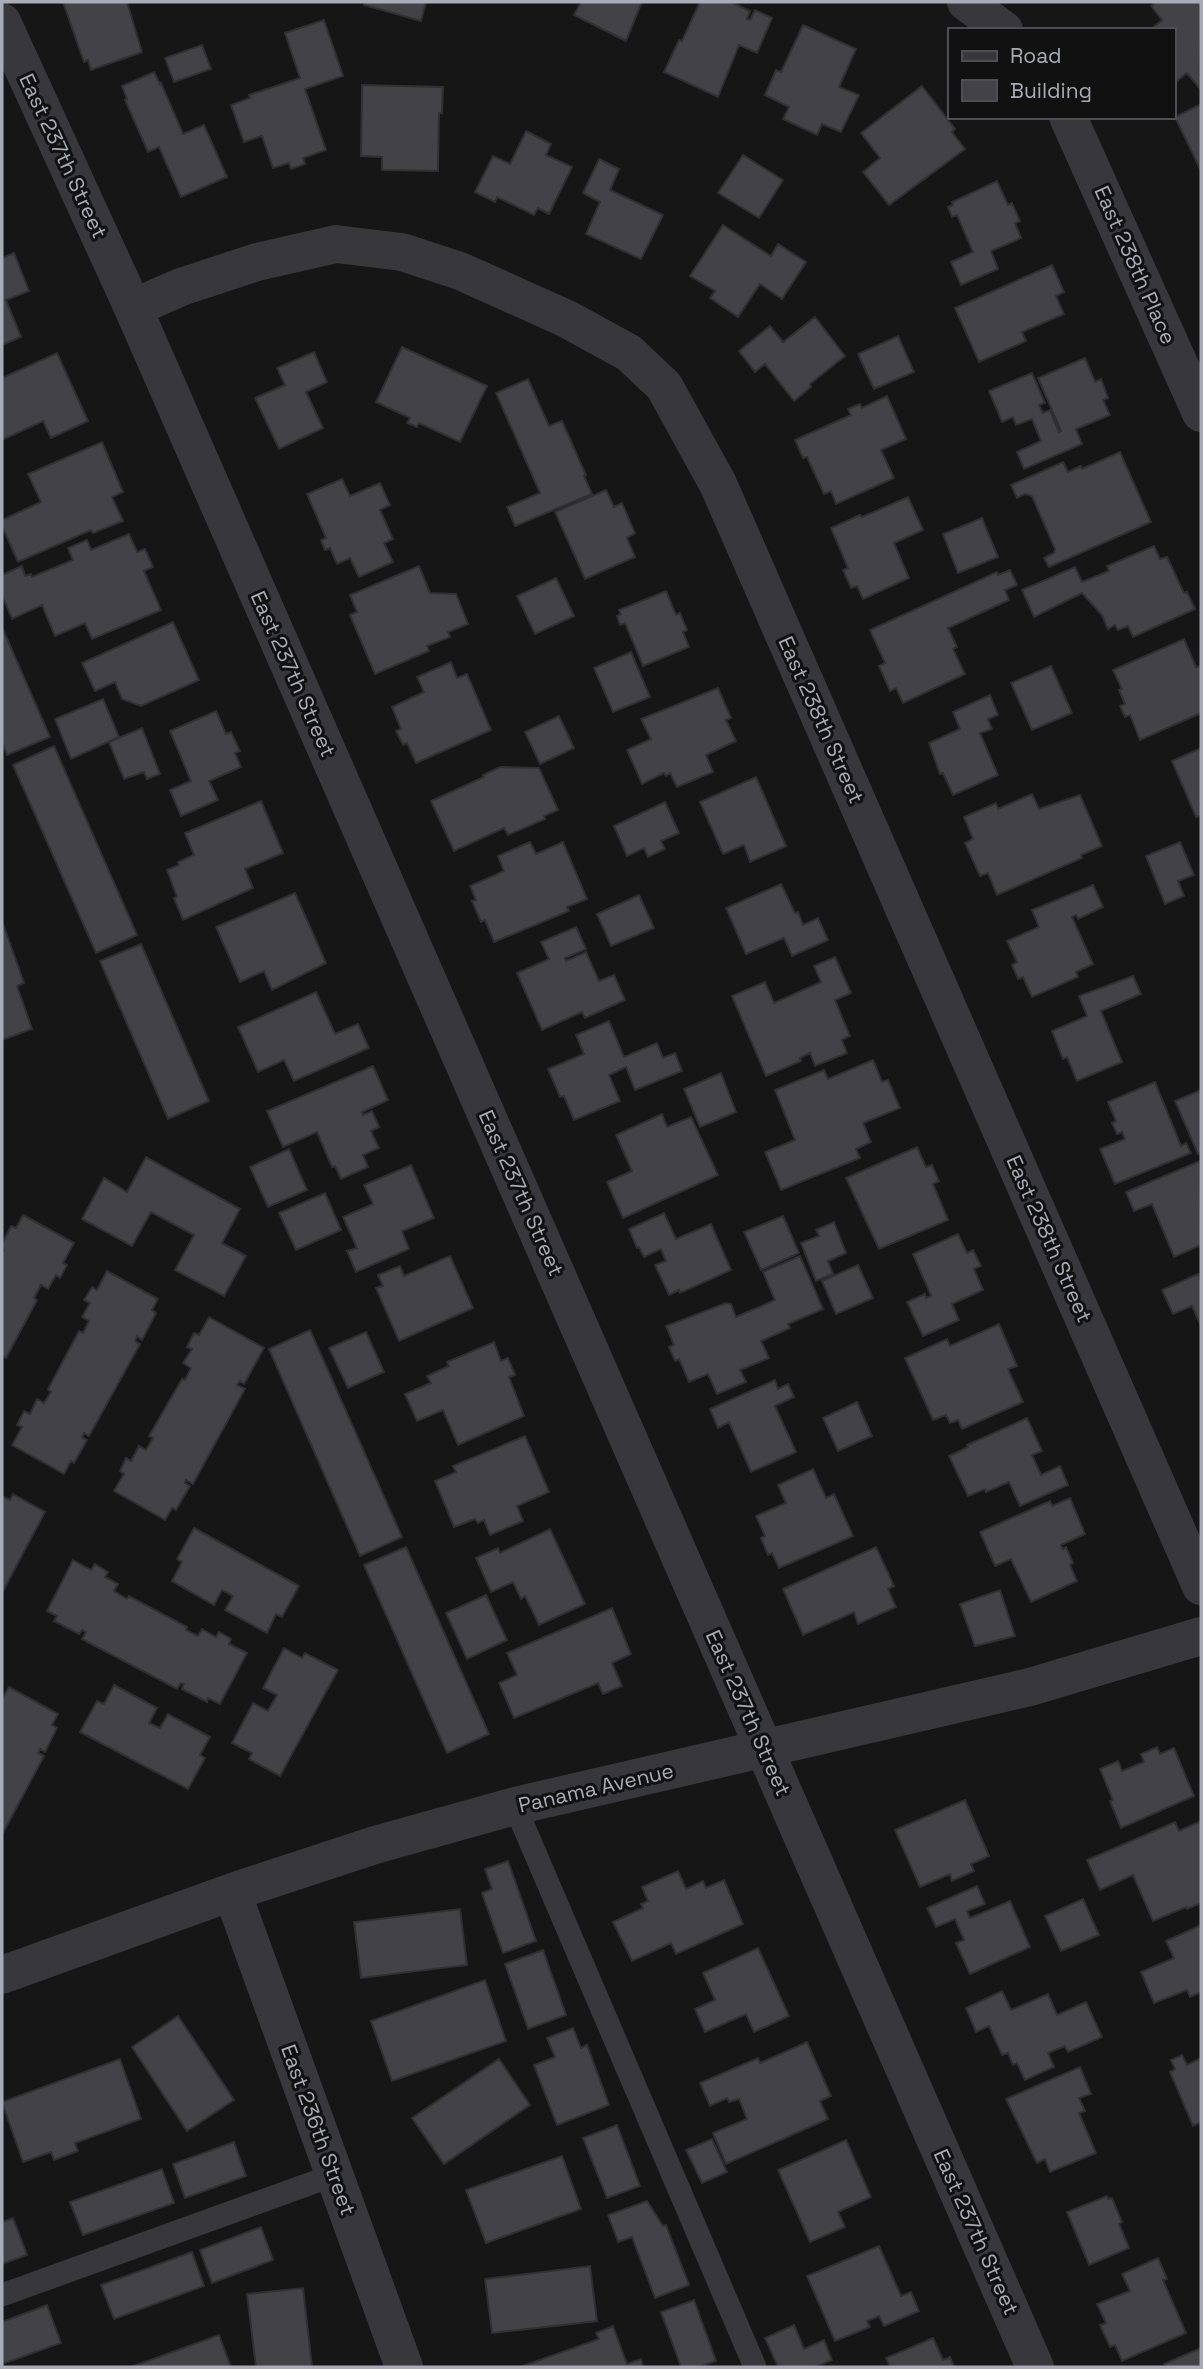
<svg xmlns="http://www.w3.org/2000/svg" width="1203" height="2369" viewBox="0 0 1203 2369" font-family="'Space Grotesk',sans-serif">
	<rect width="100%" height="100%" fill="#161617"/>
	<!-- building -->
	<path fill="#434347" stroke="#303033" stroke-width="2" d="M63,2H127L142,52L91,70L88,60L84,62Z
		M364,2H426L421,21L364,5Z
		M581,2H642L626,41L574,15Z
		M700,2H731L750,11L747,19L750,20L755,10L772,18L757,53L739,45L718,97L664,72L679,40L682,41Z
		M1156,2H1201L1200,89L1187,73L1173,84V30H1150L1162,20L1151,6Z
		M324,20L343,76L305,89L326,150L303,158L305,164L291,169L289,163L273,168L262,136L244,142L231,105L250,98L249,95L300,78L285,33Z
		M803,25L856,49L839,87L859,95L841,132L822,124L817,135L783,119L789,107L765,95L776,70L781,72Z
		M202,45L211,69L174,82L165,58Z
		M154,72L160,84L161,83L183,134L204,125L227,177L181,197L159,147L148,152L125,100L127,99L122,86Z
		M362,85L443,87L442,113H439L438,171L382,170V157L361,156Z
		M922,86L955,129L952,132L965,149L889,205L863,172L880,158L861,133Z
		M1201,104V171L1175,117Z
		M526,131L551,144L546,155L572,167L549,214L538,208L534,215L497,197L495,202L475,192L493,156L510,164Z
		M743,155L783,180L759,218L718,193Z
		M599,159L619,169L610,190L663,215L641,259L586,234L600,202L583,193Z
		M997,181L1008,205L1012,203L1020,221L1015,223L1021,238L991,251L998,269L961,285L951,262L973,252L957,215L952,217L948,207L953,205L952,202Z
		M723,225L771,256L778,244L806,262L782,299L760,284L738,317L710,298L715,291L690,276Z
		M14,253L29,291L6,300L21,337L2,345V258Z
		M1052,265L1064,292L1056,296L1064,314L1022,332L1026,341L979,362L955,308Z
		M815,317L845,356L810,384L811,387L794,401L765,364L755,372L739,351L770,326L783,342Z
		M898,336L914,372L874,389L858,354Z
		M402,347L487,386L460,442L419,423L417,427L407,423L410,418L376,402Z
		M314,352L327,382L306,392L323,428L279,449L255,398L285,385L277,368Z
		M57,353L88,421L51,438L43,421L2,440V378Z
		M1085,358L1095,382L1101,379L1108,398L1103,400L1110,415L1076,429L1082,444L1024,469L1017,452L1041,441L1032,419L1016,425L1013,417L1002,422L989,391L1032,373L1045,403L1039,405L1043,413L1050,410L1059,432L1061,431L1038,378Z
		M528,379L549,426L562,421L586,475L584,476L592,494L515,526L507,507L540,493L496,393Z
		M887,396L906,439L881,450L894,478L836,504L831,491L824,494L807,457L803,458L795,440L851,415L848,409L860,404L862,408Z
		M102,442L123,492L112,497L123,521L93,533L91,530L18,562L2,526V520L41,502L28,474Z
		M1120,452L1151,522L1049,567L1044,558L1054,553L1055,549L1032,496L1025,494L1017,498L1011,485L1063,462L1068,472L1081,466L1082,469Z
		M342,479L350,496L380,483L390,505L380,510L393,539L384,543L393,562L359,577L350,558L337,564L330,548L325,550L321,540L326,538L307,494Z
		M606,490L614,507L622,503L635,533L627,538L635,557L585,579L555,512Z
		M908,497L923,530L894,543L909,578L863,599L857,586L851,588L843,570L848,568L831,528L860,515L862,517Z
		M982,518L998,557L958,573L943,534Z
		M129,534L137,552L145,549L153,567L144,571L161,610L92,639L85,623L55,636L42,605L12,619L2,595V575L22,566L25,576L31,574L32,577L73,560L68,548L87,540L91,550Z
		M1154,546L1160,559L1167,557L1184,593L1187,592L1195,609L1133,637L1128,626L1118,630L1115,625L1108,629L1102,615L1082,593L1034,617L1022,590L1075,567L1082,582L1109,571L1107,566Z
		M419,566L430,593L456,594L468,624L448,632L450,637L427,646L429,651L375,674L350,615L357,612L350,595Z
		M1010,570L1017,585L1005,590L1009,600L948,628L957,647L953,649L965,674L903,703L896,688L890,691L879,666L885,663L870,630L997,572L998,575Z
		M556,578L574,616L535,634L517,596Z
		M666,591L676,615L680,613L687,630L683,632L689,647L643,666L625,623L620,625L617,616L621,614L619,610Z
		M173,622L199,680L141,706L122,699L115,682L95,691L82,663Z
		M2,627L50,737L7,755L2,743Z
		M1184,639L1196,667L1201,666V713L1140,740L1130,715L1125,717L1120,706L1125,704L1119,690L1122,689L1113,670Z
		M631,652L650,697L613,712L594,668Z
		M451,662L457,678L467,674L491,730L416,763L407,743L403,745L396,731L401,729L392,707L424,692L417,677Z
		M1051,666L1072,713L1032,730L1011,683Z
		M718,688L731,718L726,720L736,741L706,755L713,772L677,787L670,773L666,776L664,773L642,784L627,750L651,739L641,719Z
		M990,695L998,715L988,719L992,729L980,733L998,775L953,795L943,773L940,774L929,743L960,729L953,712Z
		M103,699L119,737L71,759L55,719Z
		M216,711L226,734L231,732L240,751L235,753L241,767L209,781L218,800L181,816L170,790L191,781L170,731Z
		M559,716L574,748L540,764L525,732Z
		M142,728L160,774L147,779L144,772L124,779L109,742Z
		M54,746L137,935L96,953L13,765Z
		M1201,748V815L1196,817L1172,761Z
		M500,767L539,768L558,810L544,816L545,819L508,835L504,828L454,851L431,801L484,777L483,775Z
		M756,777L786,846L750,862L744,845L723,854L700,802Z
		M1032,794L1039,809L1080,795L1102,846L1081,855L1082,858L997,895L988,873L980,876L965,843L973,839L964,817L996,803L998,809Z
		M261,801L283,853L245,869L253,888L183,920L174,898L177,897L167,870L179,865L178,862L194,855L185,833Z
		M665,802L679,833L661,841L665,849L648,857L644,848L627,856L614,826Z
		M530,842L536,854L563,842L587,899L567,907L569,911L494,942L485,920L481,922L472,901L476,900L470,886L504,871L498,856Z
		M1180,842L1194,875L1178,881L1184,896L1165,904L1146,856Z
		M781,884L795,913L798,912L803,925L818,918L828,940L792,956L784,938L746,954L726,908Z
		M1093,885L1103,907L1078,919L1076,915L1072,917L1093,964L1076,972L1078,977L1032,997L1023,977L1018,979L1012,965L1017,962L1007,941L1039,927L1032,910Z
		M295,893L326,963L272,990L264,971L240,982L216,927Z
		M639,895L654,928L611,946L597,914Z
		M2,921L24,983L17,986L32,1029L2,1040Z
		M576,927L586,949L565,958L566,961L586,952L599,981L614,975L625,1000L585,1018L582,1012L542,1030L517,973L549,959L541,942Z
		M141,944L209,1101L168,1119L100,961Z
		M835,957L851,993L835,1000L850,1036L842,1040L847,1053L815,1066L810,1053L800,1058L801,1061L766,1076L732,996L765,982L774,1003L821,982L814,966Z
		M1133,976L1141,994L1101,1011L1122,1062L1077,1081L1067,1057L1063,1059L1052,1031L1087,1016L1079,996Z
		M316,992L335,1034L358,1024L369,1048L294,1081L284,1060L258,1072L238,1027Z
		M609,1021L624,1057L657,1043L663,1058L675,1053L682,1071L635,1090L626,1067L609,1075L620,1101L574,1120L564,1096L560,1097L548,1069L584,1054L576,1035Z
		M873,1060L882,1082L888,1080L900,1108L863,1123L871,1142L856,1149L860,1158L781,1190L765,1152L795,1140L775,1090L824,1070L828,1079Z
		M373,1066L388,1100L362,1112L363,1115L372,1111L379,1127L371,1131L379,1148L363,1155L368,1167L341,1179L335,1166L332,1167L317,1132L283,1147L267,1111Z
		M721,1073L736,1112L700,1127L684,1089Z
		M1155,1082L1181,1146L1186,1143L1191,1153L1115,1184L1100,1149L1125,1139L1122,1132L1117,1134L1112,1123L1116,1121L1108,1102Z
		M1201,1090V1152L1198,1154L1175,1101Z
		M662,1114L667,1127L691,1117L718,1175L623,1218L607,1182L632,1171L616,1135Z
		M917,1147L926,1167L932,1165L939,1181L933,1184L948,1220L879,1249L846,1178Z
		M289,1149L307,1190L268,1207L250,1167Z
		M146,1157L240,1209L222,1243L246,1256L224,1296L175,1270L194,1235L151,1212L132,1246L82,1219L104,1178L127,1192Z
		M1200,1161L1201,1245L1174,1257L1152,1204L1134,1211L1126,1192Z
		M411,1165L434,1218L402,1231L409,1249L356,1272L347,1251L357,1248L343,1217L373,1204L364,1185Z
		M325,1193L341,1230L296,1250L279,1213Z
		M664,1213L676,1239L711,1224L731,1270L680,1293L679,1290L669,1295L655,1265L666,1261L661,1249L644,1257L639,1247L637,1248L629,1229Z
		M23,1215L74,1243L63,1263L67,1265L60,1278L56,1275L48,1289L41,1285L34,1298L37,1300L6,1358L3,1356L2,1358V1254L4,1251L2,1244L11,1226L16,1228Z
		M783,1216L799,1253L761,1270L744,1232Z
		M834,1222L846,1253L828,1261L833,1274L816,1281L801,1243L819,1236L816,1230Z
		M958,1234L967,1253L973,1250L981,1266L974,1269L983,1290L952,1304L959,1320L923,1336L907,1302L925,1294L926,1298L931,1296L913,1254Z
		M450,1256L473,1308L399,1341L376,1288L383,1286L378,1275L400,1266L404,1276Z
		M800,1256L823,1309L788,1324L790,1328L761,1341L769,1358L740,1370L746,1382L717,1394L708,1374L689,1382L679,1359L675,1361L669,1347L674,1345L666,1326L726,1303L731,1304L736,1317L775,1300L763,1272Z
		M858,1265L873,1298L836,1314L822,1281Z
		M107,1271L158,1299L152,1310L156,1313L142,1340L137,1336L135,1341L140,1344L89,1436L84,1433L82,1437L87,1440L74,1463L71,1461L64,1474L12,1445L22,1427L17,1425L24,1411L30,1414L37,1399L44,1403L51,1392L48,1389L79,1331L83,1333L89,1321L82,1317L90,1303L84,1300L92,1287L97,1290Z
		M1198,1274L1201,1281V1326L1192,1306L1173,1314L1162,1290Z
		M209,1317L264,1348L244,1384L240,1381L237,1385L245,1389L193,1484L186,1480L185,1483L190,1486L176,1510L172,1508L165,1520L114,1491L124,1474L120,1471L126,1458L131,1461L139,1446L146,1450L153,1438L149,1436L182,1379L185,1380L191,1368L183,1363L192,1349L187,1347L194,1333L199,1335Z
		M999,1324L1017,1366L1008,1369L1023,1402L962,1429L958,1420L950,1423L946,1415L933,1420L905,1358L947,1339L950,1346Z
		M310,1330L402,1537L360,1556L269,1349Z
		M366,1332L384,1372L348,1388L329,1348Z
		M494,1342L501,1361L508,1358L515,1375L509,1377L524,1416L458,1445L443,1410L417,1421L405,1394L431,1383L427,1376L449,1366L447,1362Z
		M775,1380L778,1389L788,1384L794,1397L775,1406L796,1452L751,1472L729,1422L718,1428L710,1409Z
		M857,1402L872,1436L838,1451L823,1418Z
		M1027,1418L1042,1451L1032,1455L1041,1475L1060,1466L1068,1485L1020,1506L1009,1482L986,1492L985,1489L968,1496L949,1456L968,1447L967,1445Z
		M525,1436L549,1492L517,1506L523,1521L490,1535L484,1520L478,1523L475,1519L454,1527L435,1481L456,1472L453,1466Z
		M813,1469L826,1498L834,1494L853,1536L779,1568L772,1553L768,1555L761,1538L765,1536L756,1516L786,1503L778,1485Z
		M13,1494L45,1512L2,1593V1496L10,1500Z
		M1070,1498L1085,1534L1061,1545L1063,1549L1066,1547L1073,1563L1070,1565L1077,1581L1031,1602L1011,1559L995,1566L980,1532L1050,1501L1052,1506Z
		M194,1528L299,1586L282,1617L276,1614L267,1633L225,1610L233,1596L222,1590L214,1605L172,1581L182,1562L177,1559Z
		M550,1529L585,1604L539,1625L525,1596L521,1599L513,1582L491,1592L476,1558L498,1548L500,1553Z
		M406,1547L489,1734L447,1753L364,1565Z
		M876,1547L894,1586L888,1589L896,1607L858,1624L854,1612L803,1635L783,1589Z
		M73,1560L91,1570L95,1564L108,1572L105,1577L118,1584L114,1591L127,1599L129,1596L187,1627L186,1630L198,1636L202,1629L216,1637L219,1632L231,1639L229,1644L247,1653L220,1704L208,1698L207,1702L182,1689L184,1684L181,1683L177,1689L82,1639L86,1632L82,1630L79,1634L54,1621L57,1616L47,1611Z
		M1000,1590L1015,1636L975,1646L960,1604Z
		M486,1595L507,1640L467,1659L446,1613Z
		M612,1608L631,1654L612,1663L622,1686L603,1694L598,1683L514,1718L499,1683L517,1675L507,1653Z
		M284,1648L302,1658L305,1653L338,1670L280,1776L249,1759L252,1753L232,1743L253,1703L268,1711L277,1695L263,1688Z
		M114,1685L157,1708L149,1723L160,1728L168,1714L210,1737L200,1755L205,1758L188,1789L80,1732L97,1701L104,1704Z
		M9,1687L58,1714L52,1725L57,1728L45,1752L40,1749L38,1753L44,1756L2,1835V1699Z
		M1157,1747L1160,1754L1174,1748L1194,1796L1121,1828L1110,1801L1113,1800L1100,1769L1118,1761L1122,1771L1144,1762L1141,1754Z
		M965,1800L989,1856L971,1864L974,1871L952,1881L950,1874L920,1887L895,1830Z
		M1201,1821V1903L1187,1909L1186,1907L1153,1921L1133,1875L1100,1890L1087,1860L1175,1822L1179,1831Z
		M508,1861L536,1941L503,1953L482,1893L492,1889L485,1869Z
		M678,1871L686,1889L703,1881L706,1888L724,1880L743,1924L676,1954L671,1943L632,1961L613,1922L643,1908L641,1904L648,1901L642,1887Z
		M977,1886L985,1904L967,1911L970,1918L1010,1901L1030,1947L970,1974L956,1943L964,1940L955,1919L936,1927L927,1908Z
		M1083,1899L1099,1935L1061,1951L1045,1916Z
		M460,1909L467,1965L361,1978L354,1922Z
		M1201,1925V1992L1190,1997L1187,1990L1154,2003L1141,1972L1174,1958L1166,1941Z
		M758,1948L789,2016L754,2032L746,2014L705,2032L695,2009L715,2000L703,1973Z
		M543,1950L566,2015L528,2029L505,1964Z
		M485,1980L506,2041L392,2081L371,2021Z
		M1002,1991L1011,2010L1048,1994L1057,2015L1086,2002L1102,2037L1068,2052L1065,2046L1048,2053L1054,2067L1025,2080L1017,2063L1013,2065L1008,2053L1002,2055L989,2026L976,2032L966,2008Z
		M178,2016L234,2100L187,2131L132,2047Z
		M573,2028L581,2048L587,2045L609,2105L557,2125L534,2065L555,2057L547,2038Z
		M807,2042L831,2096L820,2101L828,2119L726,2164L713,2133L747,2119L739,2099L729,2102L727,2098L710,2106L700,2083L758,2058L760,2063Z
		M1182,2055L1187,2065L1201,2058V2122L1193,2126L1170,2072L1175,2069L1171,2060Z
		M120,2059L141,2119L75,2143L78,2151L54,2160L51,2152L23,2162L2,2102Z
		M499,2059L530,2105L444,2164L412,2118Z
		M1080,2067L1091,2094L1079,2098L1085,2111L1079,2113L1096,2153L1050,2172L1045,2159L1037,2163L1006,2099Z
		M617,2125L640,2186L607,2198L583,2138Z
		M712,2139L727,2172L702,2183L686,2150Z
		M846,2140L871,2197L838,2212L845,2227L810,2242L778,2170Z
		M234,2142L246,2176L185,2198L173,2164Z
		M562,2156L581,2209L486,2243L466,2190Z
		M162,2169L174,2203L83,2235L70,2202Z
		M1107,2196L1108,2199L1112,2198L1122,2222L1119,2224L1129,2248L1089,2265L1067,2212Z
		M647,2201L663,2226L666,2225L689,2285L655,2298L632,2237L618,2242L608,2215Z
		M13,2218L27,2255L2,2264V2222Z
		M261,2227L273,2260L212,2283L200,2250Z
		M879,2246L901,2296L911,2292L919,2311L884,2326L879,2316L867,2321L870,2327L835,2341L807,2276Z
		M192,2252L204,2286L114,2319L101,2285Z
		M1158,2258L1167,2279L1163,2280L1186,2333L1122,2361L1115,2345L1110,2347L1100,2325L1106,2323L1097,2304L1130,2291L1122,2274Z
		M590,2266L597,2321L492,2333L485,2279Z
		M303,2288L312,2367H256L247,2294Z
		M694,2300L716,2361L699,2367H681L661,2312Z
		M47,2305L61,2343L2,2364V2322Z
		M794,2325L804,2349L824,2340L832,2360L815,2367H778L765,2338Z
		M613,2326L627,2364L641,2359L643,2367H520L599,2339L596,2333Z
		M219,2335L231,2367H131Z
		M933,2338L943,2360L950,2357L954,2367H890L886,2358Z
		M1201,2348V2367H1166L1164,2364Z"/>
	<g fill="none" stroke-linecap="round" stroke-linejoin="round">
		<!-- service -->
		<path stroke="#37373c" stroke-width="23" d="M515,1806L755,2367
			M2,2295L334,2175"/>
		<!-- minor -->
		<path stroke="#37373c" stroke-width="38" d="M966,2L1004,30
			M2,22L133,308L1035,2367
			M1068,117L1201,413
			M133,308L181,287L257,262L336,244L402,252L460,271L567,319L629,353L664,386L718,484L1201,1586
			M232,1892L404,2367
			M2,1975L232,1892L375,1845L515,1806L1030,1687L1201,1636"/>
	</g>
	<g text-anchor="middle" stroke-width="6" stroke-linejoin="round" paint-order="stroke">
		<!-- street labels -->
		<g font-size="21" fill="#a9acb6" stroke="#111112">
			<text transform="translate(63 156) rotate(65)" y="7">East 237th Street</text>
			<text transform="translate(1135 265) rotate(66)" y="7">East 238th Place</text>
			<text transform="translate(293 674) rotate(66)" y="7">East 237th Street</text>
			<text transform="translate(821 720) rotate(66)" y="7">East 238th Street</text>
			<text transform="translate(521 1193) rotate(66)" y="7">East 237th Street</text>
			<text transform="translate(1049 1239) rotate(66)" y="7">East 238th Street</text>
			<text transform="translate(748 1713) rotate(66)" y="7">East 237th Street</text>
			<text transform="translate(596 1788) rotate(-13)" y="7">Panama Avenue</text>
			<text transform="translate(318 2130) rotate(70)" y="7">East 236th Street</text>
			<text transform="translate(976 2232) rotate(66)" y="7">East 237th Street</text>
		</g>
	</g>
	<!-- border -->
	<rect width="1203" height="2369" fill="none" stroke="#a9acb6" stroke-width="7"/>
	<!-- legend -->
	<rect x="948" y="28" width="228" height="91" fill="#111112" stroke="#4e4f54" stroke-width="2"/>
	<rect x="962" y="51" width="35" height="10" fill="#37373c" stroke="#4e4f54" stroke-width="2"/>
	<text x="1010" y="63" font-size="21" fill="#a9acb6">Road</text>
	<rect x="962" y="80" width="35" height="21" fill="#434347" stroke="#4e4f54" stroke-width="2"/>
	<text x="1010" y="98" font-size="21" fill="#a9acb6">Building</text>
</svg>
